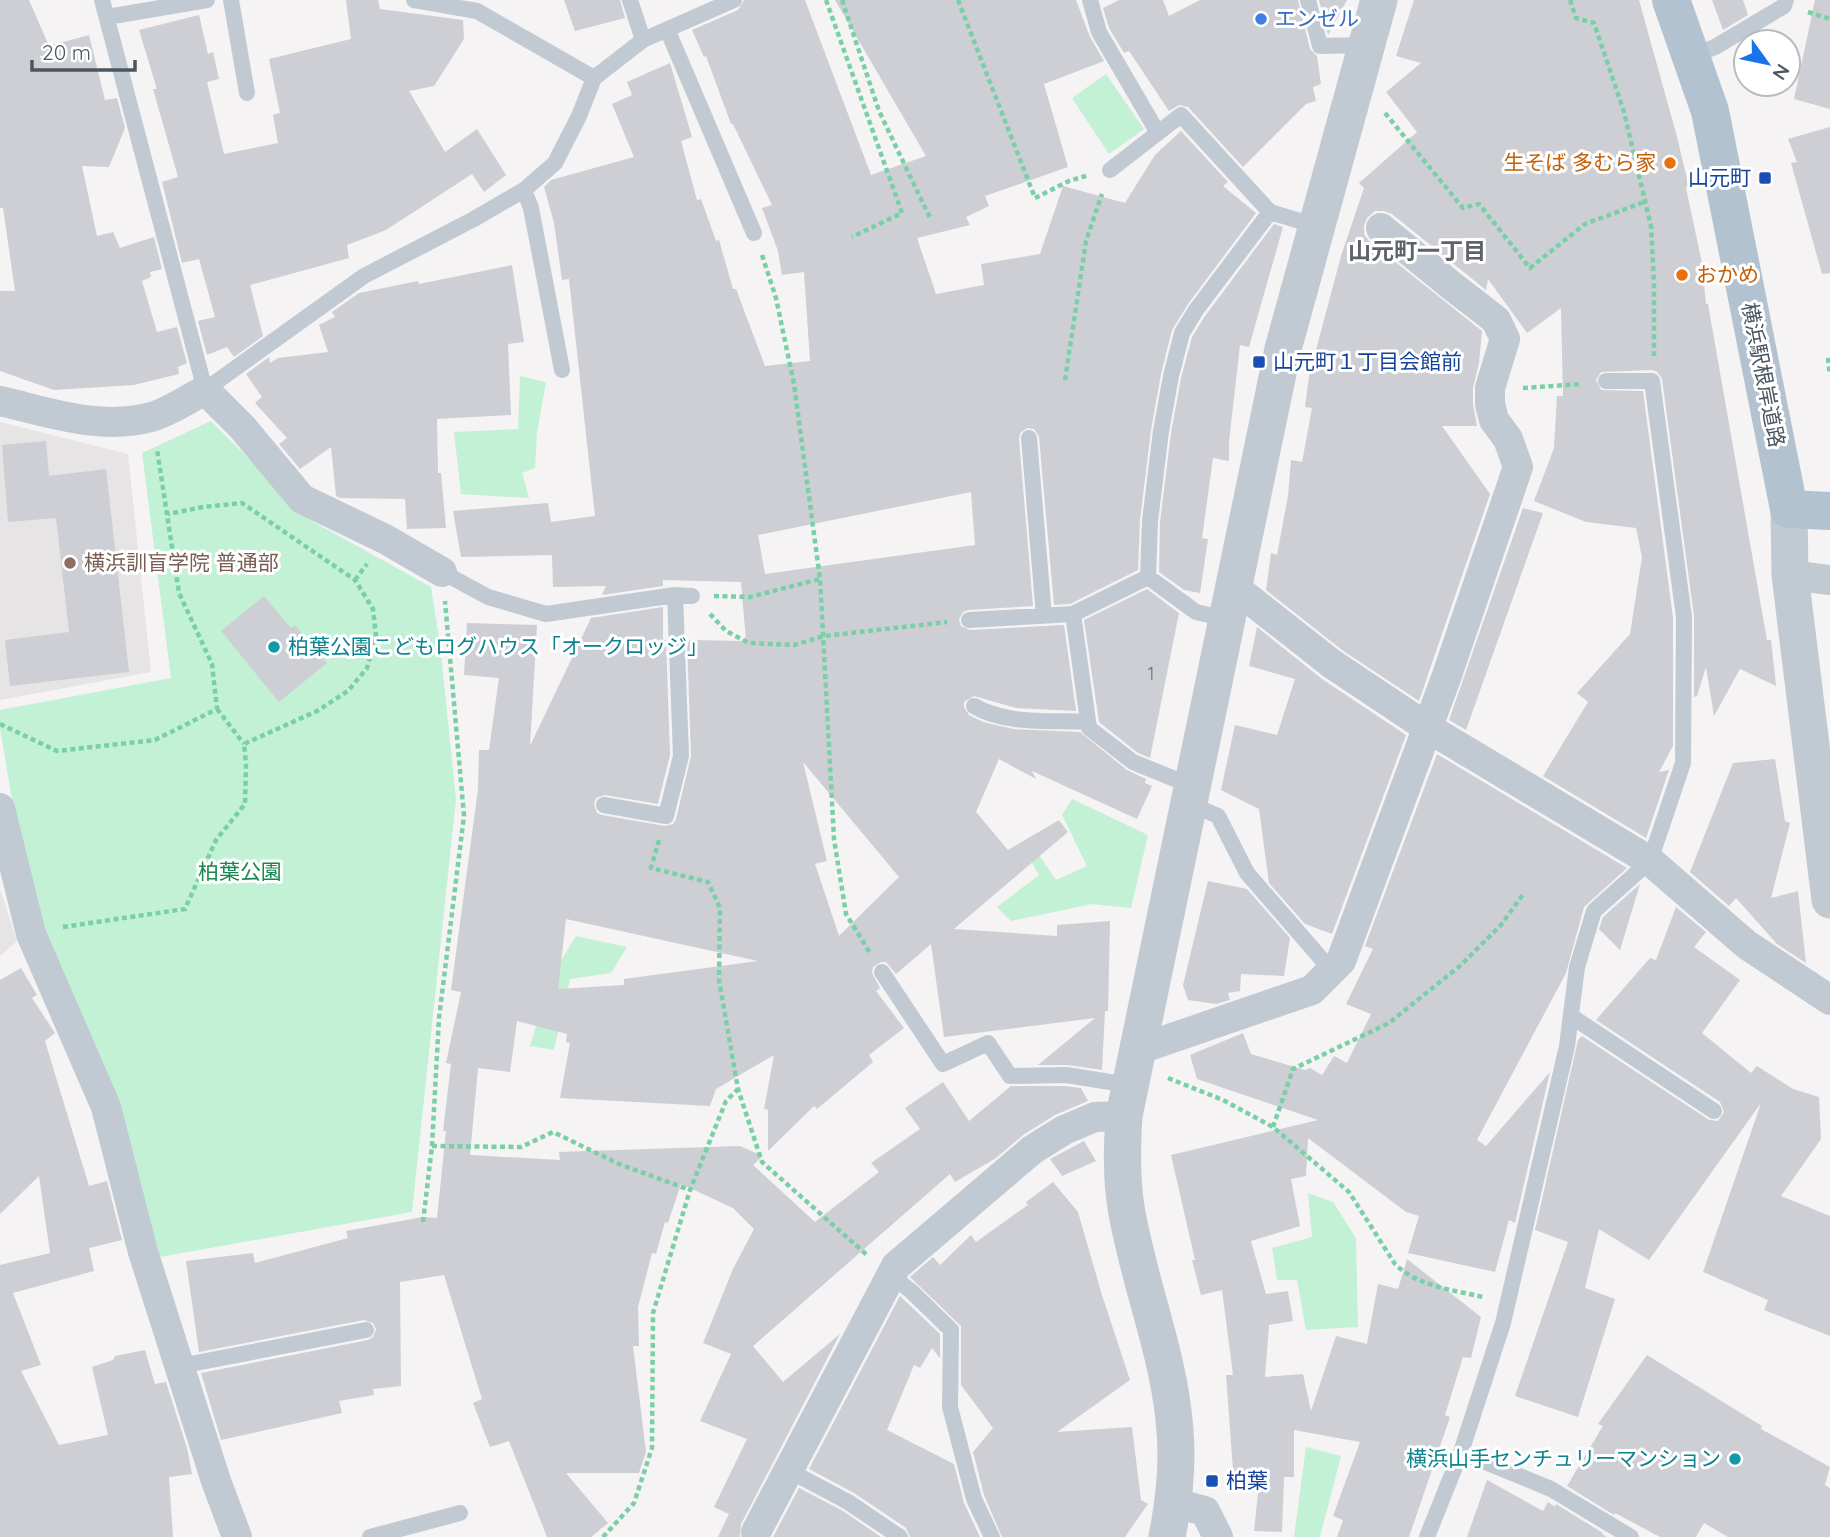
<svg xmlns="http://www.w3.org/2000/svg" width="1830" height="1537" viewBox="0 0 1830 1537" font-family="Quicksand,'Noto Sans JP',sans-serif">
	<rect width="100%" height="100%" fill="#f5f3f3"/>
	<!-- education -->
	<path fill="#e6e4e5" d="M0,422L128,454L151,672L0,700Z
		M0,889L17,941L0,956Z"/>
	<!-- green -->
	<path fill="#c3f1d5" d="M1106,74L1144,129L1109,154L1072,98Z
		M520,376L546,382L537,433L535,468L522,473L529,498L461,494L454,432L518,429Z
		M211,421L310,520L431,587L440,644L456,799L412,1212L160,1257L51,955L22,859L0,728V710L171,678L142,453Z
		M1072,799L1148,835L1131,908L1092,904L1011,921L997,907L1039,875L1031,861L1039,855L1056,880L1087,866L1062,815Z
		M576,936L627,947L611,973L570,979L554,1050L530,1046L552,975Z
		M1308,1193L1333,1202L1356,1238L1358,1327L1306,1330L1297,1280H1277L1272,1248L1312,1237Z
		M1306,1447L1341,1456L1320,1537H1294Z"/>
	<!-- building -->
	<path fill="#cdcfd5" fill-rule="evenodd" d="M0,0H29L49,46L89,35L105,100L117,98L125,128L109,167L82,166L97,236L113,232L120,248L154,237L162,269L150,272L151,277L142,281L157,332L177,327L187,363L178,367L179,374L134,385L54,390L0,371V291H15L3,208H0Z
		M346,0H378L380,9L463,20L464,39L434,86L409,91L445,152L477,129L506,175L484,192L472,174L386,230L347,245L349,258L250,285L263,336L234,357L227,347L207,355L198,321L215,317L199,259L182,263L162,182L178,177L153,89H157L139,30L199,15L208,54L213,52L219,79L207,82L224,154L278,143L273,115L280,113L269,59L351,39Z
		M564,0H620L625,18L575,31Z
		M744,0H805L871,175L926,156L835,0H1076L1090,37L1104,61L1044,84L1068,167L985,196L989,206L966,217L970,225L917,238L936,294L984,285L981,264L1040,254L1063,186L1125,203L1155,155L1181,131L1228,182L1223,186L1256,213L1188,304L1172,330L1161,374L1151,430L1140,520L1138,570L1070,604L1054,605L1039,437L1034,429L1027,428L1020,433L1019,439L1033,606L968,610L963,612L959,620L961,626L970,630L1064,625L1076,711L1016,708L974,696L964,702V707L969,715L983,722L1013,729L1080,732L1127,770L1146,779L1145,783L1152,786L1137,819L1032,771L1036,779L999,759L976,812L1008,850L1059,820L1068,832L954,929L1057,936V925L1110,921L1108,1011H1105L1102,1070L1068,1065H1038L1095,1018L944,1037L931,944L896,974L886,962H881L873,967L872,973L880,988L876,991L904,1028L869,1055L873,1062L817,1109L814,1106L768,1151V1110L764,1109L774,1055L716,1089L710,1106L560,1098L570,1043L566,1042L567,1034L517,1021L510,1072L478,1068L470,1155L560,1160L559,1152L740,1146L763,1156L753,1165L815,1222L879,1172L871,1163L920,1129L905,1108L943,1082L969,1121L1011,1086H1065L1081,1088L1088,1101L1055,1115L1023,1135L996,1158L955,1182L950,1174L753,1346L783,1382L840,1334L741,1524L740,1537H718L729,1514L714,1507L747,1439L700,1421L731,1354L703,1343L733,1269L754,1229L733,1208L681,1184L668,1223L665,1222L656,1254L652,1253L638,1307L639,1346H633L646,1452L639,1473H566L608,1523L591,1537H547L509,1441L490,1447L473,1403L482,1399L444,1275L400,1282L401,1386L373,1389L374,1395L339,1401L342,1413L221,1440L201,1373L368,1340L373,1337L376,1329L373,1323L364,1320L199,1352L186,1261L253,1253L255,1263L348,1238L346,1231L423,1217L437,1218L446,1131H443L451,1064L446,1063L461,992L451,990L478,789L479,750H489L499,678L464,675L467,623L537,625L530,746L591,618L663,607V640H666L670,755L658,804L605,795L596,798L594,804L597,813L602,815L665,826L673,824L676,819L691,756L687,640L746,641L741,582L663,580V586L602,595L606,586L553,587L552,555L461,557L453,511L548,503L551,522L595,516L569,279L562,280L554,223L544,187L551,180L634,157L612,104L632,95L627,82L670,63L692,137L681,141L697,200L701,199L716,241L719,240L733,289H736L765,366L810,361L804,272L782,275L778,251L762,208L772,205L733,124H731L706,56L704,57L692,30L738,10ZM971,492L975,545L765,574L758,535ZM803,762L899,877L839,936L815,864L827,861ZM566,919L758,961L624,979V985L558,989Z
		M1119,0H1163L1169,16L1200,0H1298L1310,49L1317,56L1321,84L1313,87L1316,101L1306,104L1243,167L1188,107L1179,105L1169,111L1129,51L1124,53L1109,28L1103,8Z
		M1319,0H1347L1328,35Z
		M1414,0H1639L1676,133L1689,187L1686,188L1702,263L1706,304H1708L1767,640H1771L1776,686L1740,669L1714,716L1706,667L1697,696L1694,697V616L1662,379L1657,372L1652,370L1601,372L1596,380L1601,390L1643,391L1673,618V746L1659,772L1669,770L1646,838L1543,776L1588,702L1577,693L1630,634L1642,557L1636,528L1586,522L1534,501L1554,448L1557,396H1563L1561,308L1527,333L1488,279L1486,290L1392,214L1384,211H1375L1367,218L1364,226V234L1369,241L1482,331L1479,363L1473,388V404L1477,426H1442L1490,494L1419,701L1342,650L1266,590L1271,553L1277,555L1288,496L1291,460L1302,462L1312,408L1305,407L1309,376L1341,256L1364,188L1359,183L1417,132L1386,92L1421,63L1396,56Z
		M1712,0H1743L1748,15L1723,30Z
		M1815,0H1830V109L1794,99Z
		M1830,127V273L1822,274L1791,163L1797,162L1788,139Z
		M1274,224L1283,227L1249,347L1240,345L1229,442V461L1213,458L1202,538L1208,539L1200,593L1184,590L1159,572L1160,522L1171,433L1181,378L1192,337L1205,316Z
		M512,265L524,342L508,344L511,415L437,419L438,473H441L446,528L407,529L405,499L340,498L336,496L331,447L300,469L279,444L287,438L255,403L262,397L246,374L269,357L270,363L278,358L328,352L319,325L335,317L332,312L359,293L418,281L419,284Z
		M46,441L49,476L106,469L129,672L10,686L5,640L69,632L56,518L8,522L2,445Z
		M1523,508L1543,513L1466,730L1449,720Z
		M1147,589L1179,613L1150,758L1138,753L1099,722L1084,620Z
		M264,596L291,628L295,625L327,663L279,702L221,631Z
		M1257,627L1322,679L1406,735L1332,934L1305,924L1269,883L1259,809L1221,790L1235,725L1277,735L1295,679L1249,666Z
		M1437,754L1627,868L1584,907L1566,973L1477,1140L1486,1146L1550,1072L1515,1223L1509,1220L1495,1272L1408,1253L1419,1216L1406,1212L1308,1138L1306,1176L1291,1179L1300,1226L1251,1241L1266,1294L1288,1291L1293,1321L1269,1325L1265,1377L1303,1374L1311,1411L1336,1336L1367,1344L1378,1284L1398,1289L1407,1259L1481,1317L1471,1358L1463,1357L1445,1415L1450,1417L1409,1537H1337L1343,1520L1333,1516L1360,1442L1294,1430V1477H1284L1282,1532L1254,1531L1259,1484L1234,1483L1226,1375H1233L1222,1290L1201,1295L1192,1260H1195L1171,1155L1318,1120L1197,1079L1190,1055L1243,1033L1251,1054L1305,1070L1310,1068L1322,1075L1334,1056L1347,1063L1371,1014L1346,1004L1373,949L1365,946Z
		M1775,759L1785,821L1790,823L1771,898L1798,891L1806,963L1777,944L1736,898L1729,906L1690,872L1733,763Z
		M1208,881L1247,889L1290,938L1284,976L1241,974L1240,991L1228,993L1230,1000L1216,1004L1188,1000L1183,985Z
		M1640,884L1620,950L1599,929L1603,917Z
		M1676,907L1706,932L1694,947L1740,980L1702,1033L1751,1073L1757,1066L1793,1089L1819,1097L1821,1139L1781,1196L1830,1216V1336L1764,1310L1768,1300L1703,1272L1761,1103L1649,1260L1599,1229L1585,1288L1615,1299L1578,1417L1515,1396L1568,1242L1535,1230L1578,1040L1582,1036L1709,1120L1718,1121L1724,1112L1720,1102L1596,1020L1650,958L1656,960Z
		M21,968L37,995L32,998L55,1033L45,1041L89,1186L107,1181L122,1240L89,1248L94,1271L13,1293L41,1365L21,1371L59,1445L108,1435L92,1367L113,1360L115,1356L145,1350L155,1384L166,1382L187,1448L192,1474L169,1477L173,1537H0V1265L50,1253L39,1176L0,1214V980Z
		M1084,1141L1096,1161L1062,1176L1050,1159Z
		M1053,1182L1078,1212L1102,1295L1130,1380L1057,1432L1132,1427L1141,1500L1148,1504L1125,1537H1002L984,1495L973,1452L993,1428L961,1385V1326L910,1277L933,1257L940,1265L971,1235L976,1242L1028,1205L1026,1202Z
		M900,1296L940,1334V1358L932,1348L920,1368L914,1365L887,1430L954,1464L964,1503L980,1537H910L906,1528L854,1493L809,1469Z
		M1647,1355L1762,1426L1761,1429L1830,1467L1825,1485L1830,1488V1537H1728L1704,1523L1696,1537H1660L1615,1513L1614,1515L1567,1486L1603,1426L1598,1424Z
		M1487,1480L1543,1511L1548,1502L1555,1507L1556,1504L1603,1533L1602,1534L1607,1537H1467Z
		M799,1488L843,1511L881,1537H773Z"/>
	<g fill="none" stroke-linecap="round" stroke-linejoin="round">
		<!-- path -->
		<path stroke="#7ad0a6" stroke-width="4.5" stroke-dasharray="5 3.5" stroke-linecap="butt" d="M826,0L902,213L852,237
			M842,0L879,111L930,218
			M958,0L1035,198L1069,181L1089,175
			M1570,0L1576,18L1594,23L1624,112L1651,226L1654,282V356
			M1808,12L1830,19
			M1385,113L1463,208L1479,204L1530,268L1585,224L1644,202
			M762,255L776,298L794,384L820,579L834,839L846,914L870,953
			M1830,360H1828L1830,375
			M1065,380L1086,241L1102,194
			M1523,388L1581,384
			M355,580L367,564
			M714,596L750,597L820,579
			M710,614L726,631L749,643L794,645L824,636L947,622
			M217,709L244,744
			M0,724L57,751L155,740L217,709L212,664L179,593L157,449
			M659,840L651,868L708,882L720,908L719,980L738,1089L762,1162L867,1255
			M63,927L185,909L216,840L245,804L246,764L244,744L317,711L348,691L367,668L376,636L373,609L355,580L242,503L203,507L168,514
			M1168,1078L1223,1100L1273,1127L1349,1192L1395,1264C1417,1286 1453,1290 1483,1297
			M1273,1127L1293,1069L1389,1023L1461,965L1501,925L1524,893
			M432,1146L521,1147L553,1132L619,1164L690,1190
			M423,1222L432,1146L439,1018L464,816L445,601
			M603,1537L634,1503L652,1448L653,1313L690,1190L726,1101L738,1089"/>
		<!-- service -->
		<path stroke="#c1cad2" stroke-width="16" d="M102,0L205,390L364,276L474,219L524,190L555,163L579,116L594,78L643,40L734,0
			M231,0L247,93
			M414,0L477,11L594,78
			M630,0L643,40
			M1090,0L1099,32L1158,133
			M1308,0L1320,46L1367,45
			M107,17L207,0
			M667,29L754,233
			M1692,56L1715,47L1784,6L1786,0
			M1110,170L1181,115L1270,212L1316,226
			M524,190L531,208L562,370
			M1029,438L1044,616
			M442,572L488,597L546,614L675,595L692,596
			M1148,577L1150,521L1161,431L1171,376L1182,333L1196,310L1270,212
			M1073,614L1089,728L1133,762L1192,786
			M969,620L1073,614L1148,577L1196,612L1226,619
			M974,706C1006,725 1051,720 1088,722
			M1188,803L1218,816L1247,873L1331,970
			M604,805L666,816L681,756L675,595
			M882,972L943,1064L988,1043L1010,1076L1066,1075L1129,1085
			M1571,1016L1714,1111
			M890,1275L911,1291L951,1330L950,1407L974,1499L992,1537
			M180,1366L366,1330
			M1461,1452L1551,1489L1631,1537
			M788,1470L848,1502L900,1537
			M370,1537L460,1513
			M1427,1537L1461,1452L1503,1323L1567,1046L1577,967L1594,911L1650,861L1683,763L1684,617L1652,381H1606"/>
		<!-- minor -->
		<path stroke="#c1cad2" stroke-width="30" d="M0,401C49,412 100,431 151,417C169,412 188,399 205,390L242,427L302,499L385,539L442,572
			M1790,575L1830,580
			M1234,587L1332,664L1428,728L1650,861L1747,945L1830,1000
			M0,808L31,934L106,1107L143,1252L216,1481L237,1537
			M1137,1050L1312,990L1341,961L1446,678L1518,467L1508,439L1494,420L1490,404V388L1505,339L1496,320L1452,286L1381,228
			M1174,1503L1205,1511L1218,1537
			M756,1532L896,1266L1032,1150L1064,1130L1095,1117L1124,1116"/>
		<!-- tertiary -->
		<path stroke="#c1cad2" stroke-width="37" d="M1789,509L1790,575L1830,900
			M1167,1537C1174,1502 1178,1467 1175,1431C1170,1355 1138,1282 1126,1207C1121,1176 1122,1147 1124,1116L1283,349L1379,0"/>
		<!-- primary -->
		<path stroke="#b3c2d1" stroke-width="38" d="M1671,0L1710,111L1789,509L1830,511"/>
	</g>
	<!-- markers -->
	<circle fill="#3f7fe0" stroke="#fff" stroke-width="2.5" cx="1261" cy="19" r="7"/>
	<g fill="#e8710a" stroke="#fff" stroke-width="2.5">
		<circle cx="1670" cy="163" r="7"/>
		<circle cx="1682" cy="275" r="7"/>
	</g>
	<g fill="#1a4fb4" stroke="#fff" stroke-width="2.5">
		<rect x="1758" y="171" width="14" height="14" rx="3.5"/>
		<rect x="1252" y="355" width="14" height="14" rx="3.5"/>
		<rect x="1205" y="1474" width="14" height="14" rx="3.5"/>
	</g>
	<circle fill="#8d6e63" stroke="#fff" stroke-width="2.5" cx="70" cy="563" r="7"/>
	<g fill="#0f9aa8" stroke="#fff" stroke-width="2.5">
		<circle cx="274" cy="647" r="7"/>
		<circle cx="1735" cy="1459" r="7"/>
	</g>
	<g text-anchor="middle" stroke-width="6" stroke-linejoin="round" paint-order="stroke">
		<!-- number labels -->
		<g font-size="18" fill="#6b747e">
			<text x="1151" y="680">1</text>
		</g>
		<!-- shop labels -->
		<g font-size="21" fill="#366cbe" stroke="#fff" text-anchor="start">
			<text x="1275" y="26">エンゼル</text>
		</g>
		<!-- food labels -->
		<g font-size="21" fill="#c56008" stroke="#fff" text-anchor="end">
			<text x="1656" y="170">生そば 多むら家</text>
			<text x="1696" y="282" text-anchor="start">おかめ</text>
		</g>
		<!-- transit labels -->
		<g font-size="21" fill="#164399" stroke="#fff" text-anchor="start">
			<text x="1751" y="185" text-anchor="end">山元町</text>
			<text x="1273" y="369">山元町１丁目会館前</text>
			<text x="1226" y="1488">柏葉</text>
		</g>
		<!-- street labels -->
		<g font-size="21" fill="#4a5661" stroke="#fff">
			<text transform="translate(1763 375) rotate(79)" y="7">横浜駅根岸道路</text>
		</g>
		<!-- education labels -->
		<g font-size="21" fill="#785e54" stroke="#fff" text-anchor="start">
			<text x="84" y="570">横浜訓盲学院 普通部</text>
		</g>
		<!-- culture labels -->
		<g font-size="21" fill="#0d838f" stroke="#fff" text-anchor="start">
			<text x="288" y="654">柏葉公園こどもログハウス「オークロッジ」</text>
			<text x="1721" y="1466" text-anchor="end">横浜山手センチュリーマンション</text>
		</g>
		<!-- park labels -->
		<g font-size="21" fill="#17864f" stroke="#fff">
			<text x="240" y="879">柏葉公園</text>
		</g>
		<!-- neighbourhood labels -->
		<g font-size="23" font-weight="bold" fill="#5f6368" stroke="#fff">
			<text x="1417" y="259">山元町一丁目</text>
		</g>
	</g>
	<!-- north arrow -->
	<g transform="translate(1767 63) rotate(123)"><circle r="33" fill="#ffffff" stroke="#b7bbc0" stroke-width="2"/>
	<path d="M0-5L12 26L0 18L-12 26Z" fill="#1a73e8"/>
	<text y="-10" font-size="19" font-weight="bold" text-anchor="middle" fill="#4a5661">N</text>
	</g>
	<!-- scale -->
	<path d="M32 60v10h103v-10" fill="none" stroke="#4a5661" stroke-width="3.5"/>
	<text x="42" y="60" font-size="21" fill="#4a5661" stroke="#ffffff" stroke-width="5" paint-order="stroke">20 m</text>
</svg>
